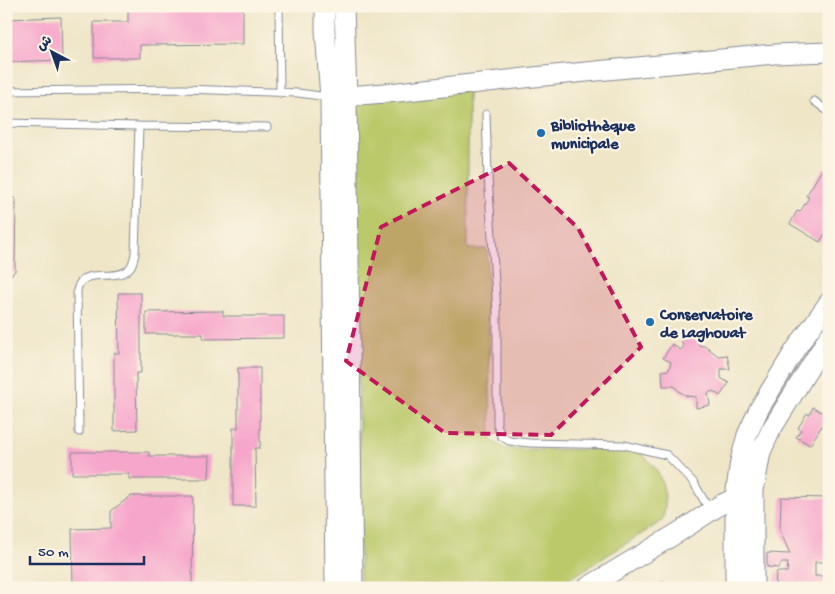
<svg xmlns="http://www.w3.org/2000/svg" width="835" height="594" viewBox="0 0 835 594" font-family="'Gochi Hand','Playpen Sans Arabic',sans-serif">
	<rect width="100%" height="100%" fill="#fcf5e5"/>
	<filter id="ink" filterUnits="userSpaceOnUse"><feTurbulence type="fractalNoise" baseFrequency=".02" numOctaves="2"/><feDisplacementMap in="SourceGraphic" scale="10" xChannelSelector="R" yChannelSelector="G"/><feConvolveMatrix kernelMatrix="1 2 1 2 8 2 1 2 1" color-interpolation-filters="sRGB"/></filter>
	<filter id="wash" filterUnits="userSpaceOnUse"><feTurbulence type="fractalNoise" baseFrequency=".0096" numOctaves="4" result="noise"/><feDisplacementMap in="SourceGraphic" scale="20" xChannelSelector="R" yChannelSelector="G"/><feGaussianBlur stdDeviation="1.12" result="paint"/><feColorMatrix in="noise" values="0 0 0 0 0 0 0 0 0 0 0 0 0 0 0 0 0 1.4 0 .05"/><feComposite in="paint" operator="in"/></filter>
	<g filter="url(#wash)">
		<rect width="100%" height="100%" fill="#efe6c8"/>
		<!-- green -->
		<path fill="#bbc96a" stroke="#6b7c64" d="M468,91V249H487L491,440L505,449L638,450C643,456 650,461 654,467C665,481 668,505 662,521L555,588H360L357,105L363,100Z"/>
		<g id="blocks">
			<!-- building -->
			<path fill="#f6a5cb" d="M128,6H243V44L140,45V58H94V22H128Z
				M61,17L62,60L6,62V19Z
				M823,168L829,171V227L820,242L790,224L797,211L800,212L809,197L806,196Z
				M6,190L16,200L15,271L6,280Z
				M118,293H141V373H136L137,430L114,431V353H119Z
				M223,311V316H284V338L203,339V334H146V312Z
				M694,334L699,345L707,347L718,356L727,355L730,369H721V378L729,383L720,396L713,391L708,393L710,405L696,408V397L687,396L680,392L674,386H663L662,371L669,370L671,362L663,358L672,344L680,350L683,348L681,337Z
				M238,368H260V448H255L256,506H233V428H238Z
				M813,407L828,416L810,445L796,437L801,430L798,428L807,413L809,415Z
				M72,452H149V456H210L209,479H129V474H72Z
				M131,496H193L192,588H73L72,529L111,528V511Z
				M781,497L829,498V562H815V576H828V588H775L776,572H787L788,563H781L779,568L767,567V553L790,554L780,531Z
				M662,582L671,588H654Z"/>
		</g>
	</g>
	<g filter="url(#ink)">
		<use href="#blocks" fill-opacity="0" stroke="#858a93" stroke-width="1"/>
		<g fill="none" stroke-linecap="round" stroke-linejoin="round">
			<!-- lane casing -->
			<g stroke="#858a93" stroke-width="9">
				<path id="lane" d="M279,6L280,93
					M6,91L184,89L298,93L328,97
					M814,101L829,112
					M486,114L488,177L497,312V424L501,436L509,441L530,443L624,445L667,455L694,483L710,511
					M6,123L139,126L267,127
					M79,432L77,290C78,288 78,285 80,283C91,268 120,283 131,266C133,263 134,258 135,254L139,126"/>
			</g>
			<!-- secondary casing -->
			<g stroke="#858a93" stroke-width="21">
				<path id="secondary" d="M325,6V31L330,98L335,588
					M344,6L347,97L353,588
					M334,97L398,92L534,77L774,54L829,52
					M586,588L679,532L720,505L745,493
					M735,588V497L740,461L747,435L759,409L795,350L829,302
					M754,588V490L761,452L771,430L829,336"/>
			</g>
			<!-- lane -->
			<use href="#lane" stroke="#fff" stroke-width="7"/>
			<!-- secondary -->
			<use href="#secondary" stroke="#fff" stroke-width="19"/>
		</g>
	</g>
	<!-- marked area -->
	<path fill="#c2185b" fill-opacity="0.2" stroke="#c2185b" stroke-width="4" stroke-dasharray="10 6" stroke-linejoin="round" d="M509,163L578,228L641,347L551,435L445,433L346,361L381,227Z"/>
	<!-- markers -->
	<g fill="#1f6fb2" stroke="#fcf5e5" stroke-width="2">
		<circle cx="541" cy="133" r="5"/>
		<circle cx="650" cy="322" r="5"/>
	</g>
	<g text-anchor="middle" stroke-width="4.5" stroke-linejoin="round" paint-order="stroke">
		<!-- poi labels -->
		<g font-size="16" font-weight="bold" fill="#1b2f5e" stroke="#fcf5e5" text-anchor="start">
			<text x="551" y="130">Bibliothèque<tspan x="551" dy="18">municipale</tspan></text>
			<text x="660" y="319">Conservatoire<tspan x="660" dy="18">de Laghouat</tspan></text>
		</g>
	</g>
	<!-- margin -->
	<rect width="835" height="594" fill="none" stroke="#fcf5e5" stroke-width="25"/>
	<!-- north arrow -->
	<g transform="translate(52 52) rotate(319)" stroke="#fcf5e5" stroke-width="4" paint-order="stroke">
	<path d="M0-4L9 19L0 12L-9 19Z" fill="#1b2f5e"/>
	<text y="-8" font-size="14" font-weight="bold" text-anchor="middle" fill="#1b2f5e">ش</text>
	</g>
	<!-- scale -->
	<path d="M30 556v8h114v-8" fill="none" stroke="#1b2f5e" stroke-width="2.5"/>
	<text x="38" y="556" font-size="15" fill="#1b2f5e" stroke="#fcf5e5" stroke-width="4" paint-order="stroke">50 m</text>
</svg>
